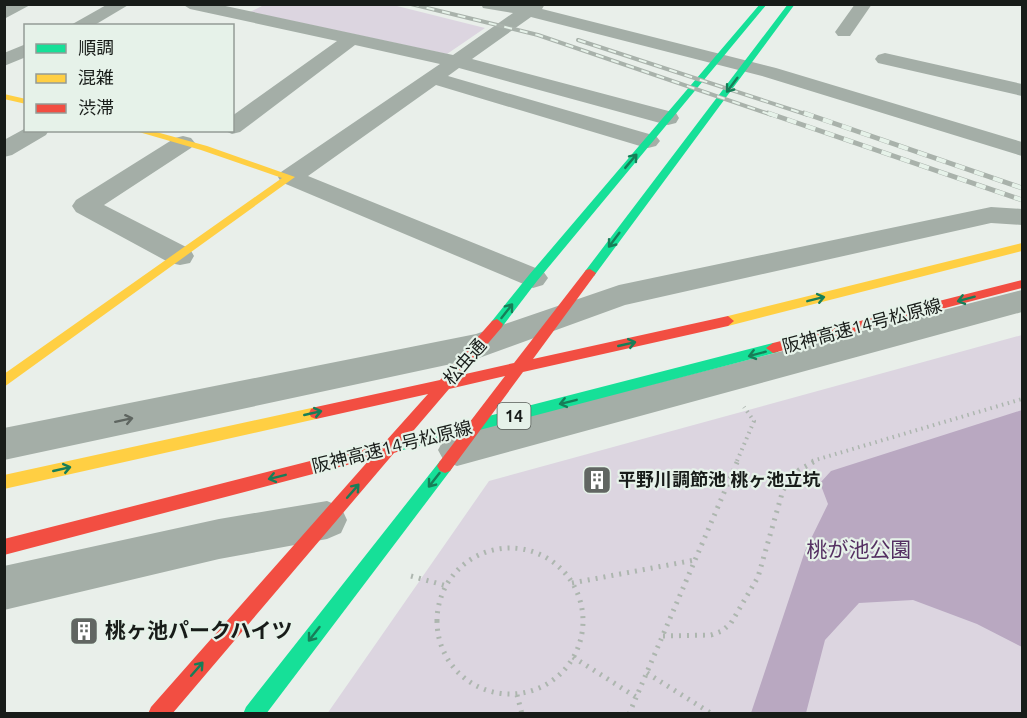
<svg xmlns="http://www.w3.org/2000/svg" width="1027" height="718" viewBox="0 0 1027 718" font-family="Ubuntu,'Noto Sans JP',sans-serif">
	<rect width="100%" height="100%" fill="#e9efea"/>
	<!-- green -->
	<path fill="#dcd5e0" d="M264,5H393L485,28L447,54L250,12Z
		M1022,335V713L327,714L489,481Z"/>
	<!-- water -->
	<path fill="#b9a8c1" d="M1022,410V647L977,624L913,600L859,603L825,640L806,713H751L805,551L828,504L820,483L831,471Z"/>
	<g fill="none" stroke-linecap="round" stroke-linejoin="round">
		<!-- path-far1 -->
		<path stroke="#adb6af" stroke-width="4" stroke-dasharray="1.5 4.5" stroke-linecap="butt" d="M737,461L754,421L744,407
			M812,461L1022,399"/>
		<!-- path -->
		<path stroke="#adb6af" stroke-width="5" stroke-dasharray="2 6" stroke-linecap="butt" d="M437 621a73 73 0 1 1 146 0a73 73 0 1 1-146 0Z
			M411,576L447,586
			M572,583L695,560
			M663,636L711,635L722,631L731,623L758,577L783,490L799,470L817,460
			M573,657L636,697
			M647,673L712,714
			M517,695L522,714
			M629,714L738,460"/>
		<!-- street -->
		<path fill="#a4aea7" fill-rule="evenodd" d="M10,4H32L4,19V7Z
			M108,4H130L93,26H69Z
			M182,4H216L453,55L513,13L483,8L481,4H545L542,9L776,68L1022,142V156L762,76L531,17L472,59L676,113L679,118L676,123L668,125L660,123L459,68L448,76L656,136L660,141L656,146L648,148L640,146L436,85L308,176L543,271L548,278L543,285L533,288L281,182L278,177L281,172L440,64L355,45L240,132L232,134L223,130H232V116L337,41L190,9Z
			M855,4H872L850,36H838L835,32Z
			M26,44V57L4,66V53Z
			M885,53L1022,84V96L878,63L875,59L878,55Z
			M26,128V130H49L46,135L12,155L4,157V140Z
			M183,136L191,138L195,143L191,148L104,205L190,249L194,256L190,263L180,265L170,263L76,212L72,206L76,200L175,138Z
			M991,207L1022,209V225L991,223L625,305L479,358L4,460V428L476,334L619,285Z
			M1022,290V312L457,466L444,461L438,450L444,439L457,434Z
			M327,501L341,507L347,520L341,533L327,539L219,559L4,610V566L219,519Z"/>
		<!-- fast -->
		<path fill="#16e098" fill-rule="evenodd" d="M760,4H767L537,281L502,327H492L491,324L492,321L529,275Z
			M788,4H795L594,276H586L584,273L586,270Z
			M773,343L780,348L778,352L395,452L390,451L387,446L390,441L395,440Z
			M445,459L450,461L453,466L450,471L266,714H243L246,707L440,461Z"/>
		<!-- slow -->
		<path fill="#ffcf43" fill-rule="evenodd" d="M4,94L26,99V104L4,99Z
			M132,130H149L207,146L295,177L4,387V374L282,178L201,150Z
			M1022,243V251L728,326L722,321L728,316Z
			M316,407L321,409L323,413L321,417L316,419L4,489V475Z"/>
		<!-- jam -->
		<path fill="#f24e42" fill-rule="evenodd" d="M590,269L596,273L594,276L533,359L728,316L734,321L728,326L523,372L450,471L445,473L440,471L437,466L440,461L505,376L449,389L402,444L400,451L394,453L172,714H148L151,707L370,459L4,555V539L385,442L428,394L316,419L311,417L309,413L311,409L316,407L440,380L492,321L497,319L503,324L502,327L461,375L514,363L586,270Z
			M1022,280V288L773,353L766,348L773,343Z"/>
		<!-- rail-far1 casing -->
		<g stroke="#a9b2ab" stroke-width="4">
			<path id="rail-far1" d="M411,4L538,35L772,115
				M578,40L808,115"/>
		</g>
		<!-- rail casing -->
		<g stroke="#a9b2ab" stroke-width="5">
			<path id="rail" d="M768,113L1022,200
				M804,113L1022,188"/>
		</g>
		<!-- rail-far1 -->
		<use href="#rail-far1" stroke="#e6f2e9" stroke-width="2" stroke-dasharray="8" stroke-linecap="butt"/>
		<!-- rail -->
		<use href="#rail" stroke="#e6f2e9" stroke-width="4" stroke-dasharray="10" stroke-linecap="butt"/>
	</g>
	<!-- one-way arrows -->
	<defs><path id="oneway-shaft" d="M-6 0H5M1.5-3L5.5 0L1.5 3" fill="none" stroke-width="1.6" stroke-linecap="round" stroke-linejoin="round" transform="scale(1.5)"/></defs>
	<g stroke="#177e58">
		<use href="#oneway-shaft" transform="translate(732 85) rotate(127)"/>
		<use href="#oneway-shaft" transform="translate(631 161) rotate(-50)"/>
		<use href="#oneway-shaft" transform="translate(614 240) rotate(127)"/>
		<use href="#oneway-shaft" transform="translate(816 299) rotate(-14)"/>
		<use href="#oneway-shaft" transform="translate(966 299) rotate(165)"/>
		<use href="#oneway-shaft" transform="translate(507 311) rotate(-52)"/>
		<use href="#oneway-shaft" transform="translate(627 344) rotate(-13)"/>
		<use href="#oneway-shaft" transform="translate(757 354) rotate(165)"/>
		<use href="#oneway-shaft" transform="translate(568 402) rotate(166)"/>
		<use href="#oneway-shaft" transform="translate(313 413) rotate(-13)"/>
		<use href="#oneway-shaft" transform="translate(62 469) rotate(-13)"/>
		<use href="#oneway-shaft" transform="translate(277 477) rotate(166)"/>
		<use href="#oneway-shaft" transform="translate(434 480) rotate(128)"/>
		<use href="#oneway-shaft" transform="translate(353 491) rotate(-49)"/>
		<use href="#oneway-shaft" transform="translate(314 634) rotate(128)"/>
		<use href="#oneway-shaft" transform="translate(197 669) rotate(-49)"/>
	</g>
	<use stroke="#5e6560" href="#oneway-shaft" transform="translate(124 420) rotate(-12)"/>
	<!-- icons -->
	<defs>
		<g id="building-square" transform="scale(1.5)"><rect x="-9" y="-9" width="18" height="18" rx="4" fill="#616662" stroke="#e6f2e9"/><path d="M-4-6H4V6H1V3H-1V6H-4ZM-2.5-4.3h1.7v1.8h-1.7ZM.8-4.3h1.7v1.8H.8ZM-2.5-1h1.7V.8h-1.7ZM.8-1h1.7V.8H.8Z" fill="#fff"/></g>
	</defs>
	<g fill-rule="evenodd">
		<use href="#building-square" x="597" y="480"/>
		<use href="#building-square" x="84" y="631"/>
	</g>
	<g text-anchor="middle" stroke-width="4.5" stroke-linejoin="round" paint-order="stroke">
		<!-- shield labels -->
		<rect fill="#e6f2e9" stroke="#565c57" stroke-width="1.5" x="497.5" y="403" width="33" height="26" rx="4.5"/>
		<g font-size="16" font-weight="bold" fill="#181c19">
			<text x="514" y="422">14</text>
		</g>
		<!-- street labels -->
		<g font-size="18" fill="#181c19" stroke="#e6f2e9">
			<text transform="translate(862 326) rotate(-15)" y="6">阪神高速14号松原線</text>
			<text transform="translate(465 362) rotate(-49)" y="6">松虫通</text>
			<text transform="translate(392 447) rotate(-14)" y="6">阪神高速14号松原線</text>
		</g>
		<!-- poi labels -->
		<g font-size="18" font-weight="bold" fill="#181c19" stroke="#e6f2e9" text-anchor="start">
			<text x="618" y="486">平野川調節池 桃ヶ池立坑</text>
		</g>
		<!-- near-park labels -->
		<g font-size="21" fill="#553062" stroke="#e6f2e9">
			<text x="859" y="557">桃が池公園</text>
		</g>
		<!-- near-poi labels -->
		<g font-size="21" font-weight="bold" fill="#181c19" stroke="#e6f2e9" text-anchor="start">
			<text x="105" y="638">桃ヶ池パークハイツ</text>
		</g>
	</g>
	<!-- border -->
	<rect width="1027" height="718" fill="none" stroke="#181c19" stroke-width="12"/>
	<!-- legend -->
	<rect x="24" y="24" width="210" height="108" fill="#e6f2e9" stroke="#949c96" stroke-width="1.5"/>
	<rect x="36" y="44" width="30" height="9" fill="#16e098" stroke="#949c96" stroke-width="1.5"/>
	<text x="78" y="54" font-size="18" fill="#181c19">順調</text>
	<rect x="36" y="74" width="30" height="9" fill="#ffcf43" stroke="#949c96" stroke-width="1.5"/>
	<text x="78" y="84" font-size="18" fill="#181c19">混雑</text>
	<rect x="36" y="104" width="30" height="9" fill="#f24e42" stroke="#949c96" stroke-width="1.5"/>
	<text x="78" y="114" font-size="18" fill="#181c19">渋滞</text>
</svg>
